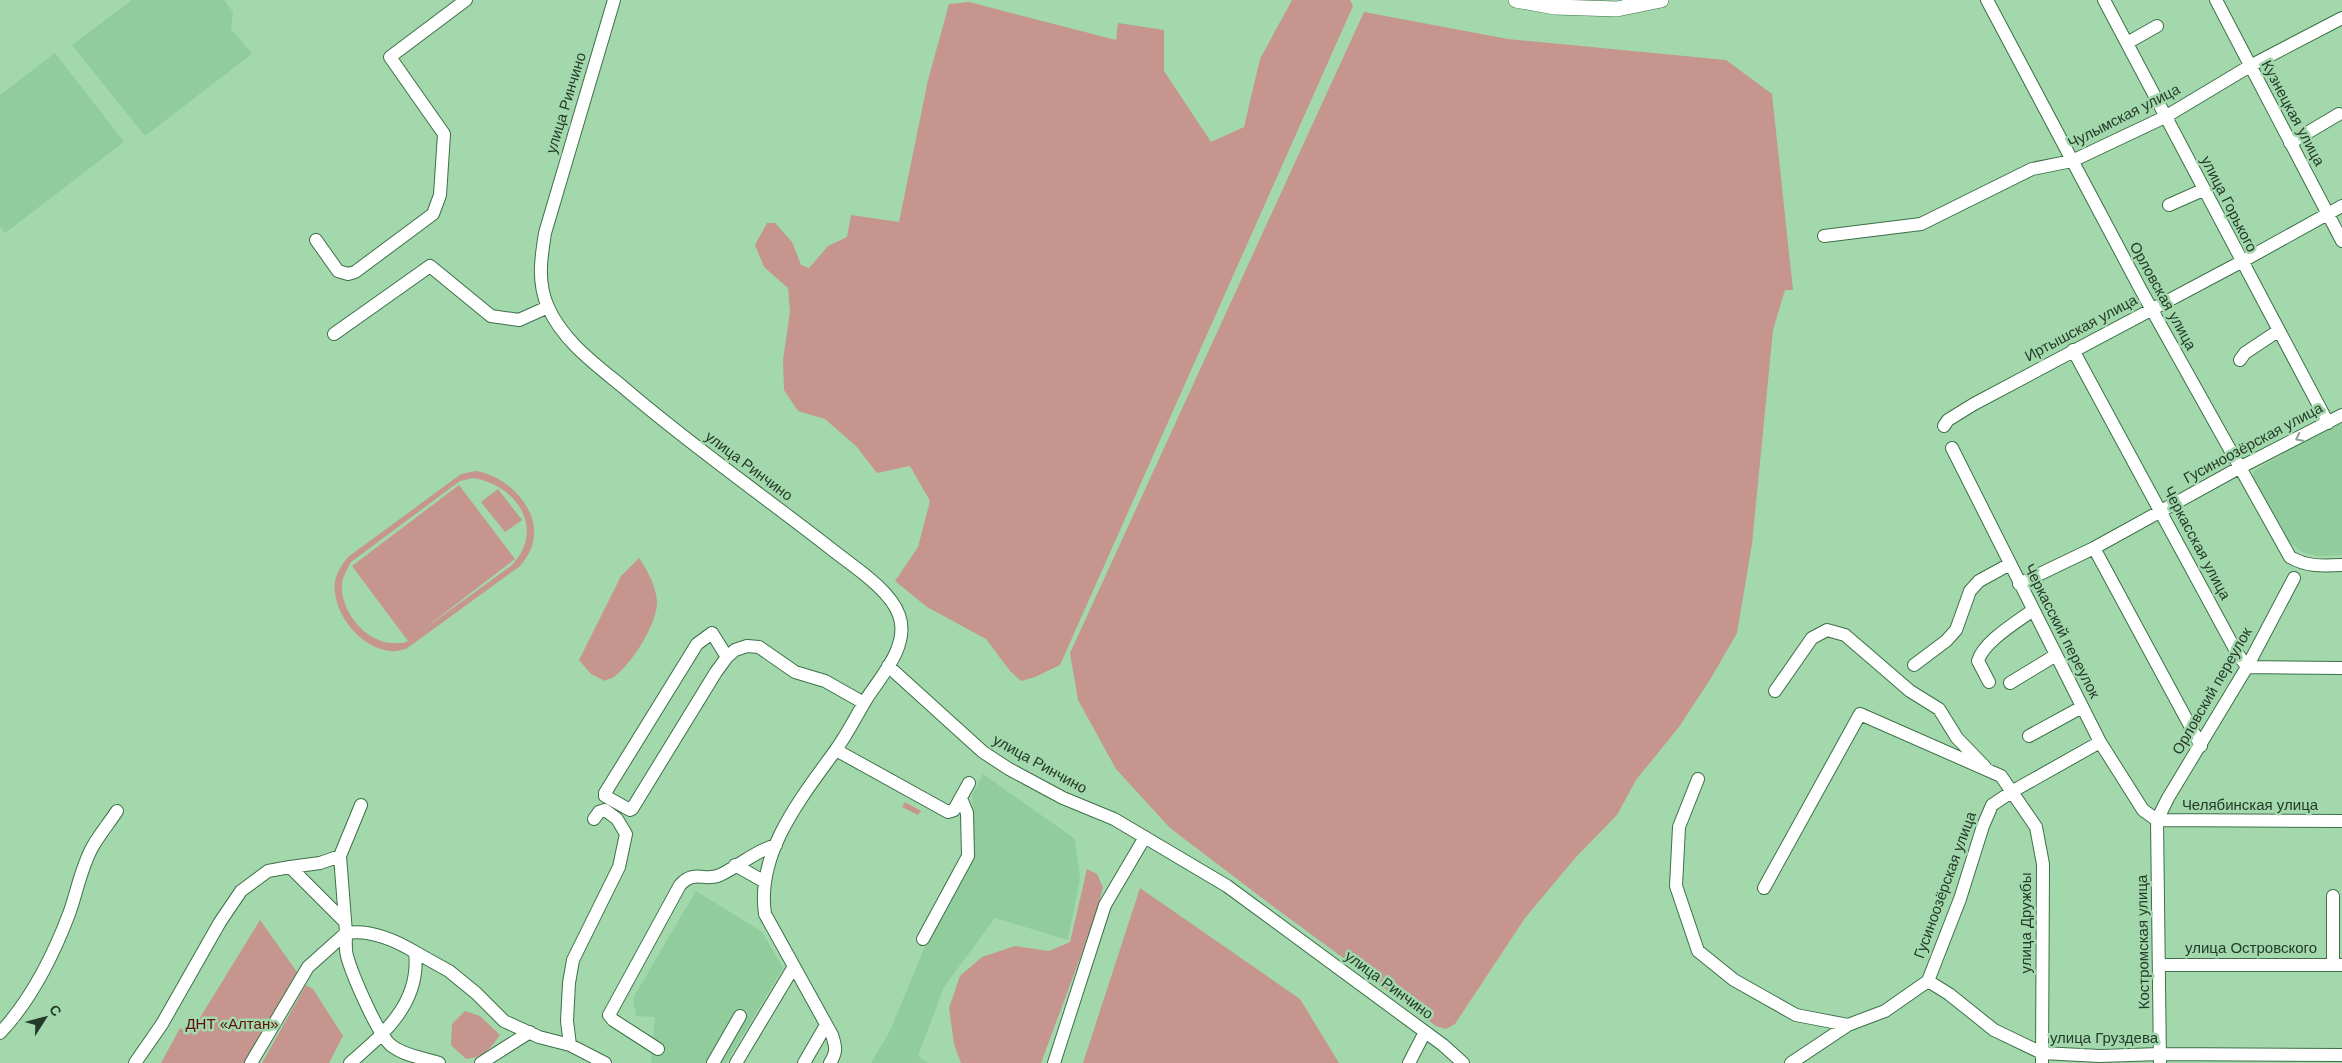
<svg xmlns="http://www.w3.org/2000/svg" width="2342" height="1063" viewBox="0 0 2342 1063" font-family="Arial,sans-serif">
	<rect width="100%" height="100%" fill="#a2d8ac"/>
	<!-- built -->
	<path fill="#91cc9c" d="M132,0H224L233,12L231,29L252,54L145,136L72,45Z
		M55,53L124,142L5,233L0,226V95Z
		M2342,420V555L2317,556L2302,552L2286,539L2252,479L2254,471Z
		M983,774L1075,839L1080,878L1068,940L995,918L944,987L918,1056L928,1063H871L890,1031L924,949L975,857L972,795Z
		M696,891L762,932L783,968L726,1063H651L655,1017L636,1016L633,998Z"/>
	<!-- green -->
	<path fill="#c6968e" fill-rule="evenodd" d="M1292,0H1350L1353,6L1060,665L1035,677L1021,681L1010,671L986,639L927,607L895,581L918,547L930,501L910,466L877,473L856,446L825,419L798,411L784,390L783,360L790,312L788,288L764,267L755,245L767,223H775L792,242L801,265L809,268L828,246L847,237L851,215L899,222L928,80L949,4L969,2L1116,40L1118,23L1164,30V71L1211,142L1244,127L1260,59Z
		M1364,12L1508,39L1726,60L1772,94L1793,290H1785L1773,330L1752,544L1737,633L1711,678L1679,727L1636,780L1617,815L1576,857L1525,918L1455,1024L1446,1029L1436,1026L1274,907L1170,828L1116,769L1078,700L1070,653Z
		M476,471C506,475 541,509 533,542C531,551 526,559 520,566L406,649C401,650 395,652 390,651C359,648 331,611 335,581C337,572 343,563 348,557L461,474ZM473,478C517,485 546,529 512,565L420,632L515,559L459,485L352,566L408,641C403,644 399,643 393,643C367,643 342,613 342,588C341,579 347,570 351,562L460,481Z
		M498,489L522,520L505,532L481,502Z
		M639,558C648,571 655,585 657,600C659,621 632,664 615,676C613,678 608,679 605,681L591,674L579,660L621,576Z
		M905,802L921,811L918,815L902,807Z
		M1087,869L1097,874L1103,887L1096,915L1041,1063H961L954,1044L949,1008L960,976L982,957L1015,946L1049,951L1070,942Z
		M1140,888L1300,999L1339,1063H1083Z
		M260,920L297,972L244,1063H161L180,1028L190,1034Z
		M306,985L313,989L343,1036L329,1063H262Z
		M465,1011L480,1016L500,1035C490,1049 484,1057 466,1059L451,1045L452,1024Z"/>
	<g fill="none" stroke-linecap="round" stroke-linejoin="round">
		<!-- minor casing -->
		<g stroke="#3d7048" stroke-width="14">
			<path id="minor" d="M614,0L545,233C541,258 537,282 548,307C563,341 595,364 623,387C689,444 761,494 830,548C851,565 890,589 899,615C910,645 882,675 867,698C856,716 847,735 835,751C801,798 756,853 765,914L832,1035C836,1047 837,1052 830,1063
				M1987,0L2142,292L2290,557C2307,567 2323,566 2342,565
				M2104,0L2328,423
				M2216,0L2342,241
				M2127,43L2157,26
				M2290,143L2339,114
				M2169,205L2203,190
				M1824,236L1921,224L2032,169L2072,161L2165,117L2250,66L2342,18
				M316,240L338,271L348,274L355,272L433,214L440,195L444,134L390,57L466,0
				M334,334L430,266L491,316L519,320L548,307
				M2073,350L2237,653L2247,667L2342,668
				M2240,360L2245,353L2278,331
				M1944,426L1948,420L1974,404L2241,262L2342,206
				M1952,448L2100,742L2143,810L2157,820
				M2094,548L2201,746
				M2019,584L2094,548L2239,468L2342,415
				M727,657L712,633L697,644L605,793V796L630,810L632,809L716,672L727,657L735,650L747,646L759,647L795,672L825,681L864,703
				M1914,665L1946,641L1956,630L1970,591L1979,581L2010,564
				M888,666L983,752L1009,769L1063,798L1114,819L1227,886L1443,1045L1463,1063
				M1989,682L1978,661C1983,642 2017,622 2033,610
				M2010,683L2056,655
				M1775,691L1812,638L1827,630L1845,635L1910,691L1939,709L1957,738L1985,767
				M2029,736L2082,707
				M836,750L948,812L954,810L969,783
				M1698,779L1679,827L1676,886L1698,951L1734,980L1796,1015L1848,1025
				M2157,820L2342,821
				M735,865L765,882
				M290,867L320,863L340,856
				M1764,888L1860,714L2001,776L2036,827L2043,864L2042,1063
				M2333,896V965
				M923,939L968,856L967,813L961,798
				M415,952L449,971L476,993L504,1021L539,1037L570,1045L605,1063
				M2159,965H2342
				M1928,981L1949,994L1994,1030L2042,1053L2100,1056L2160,1054L2342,1055
				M1928,981L1960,899L1983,826L1992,805L2013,791L2100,742
				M0,1033C31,1000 53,956 69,914C77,892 81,867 93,846C100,834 109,823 117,811
				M570,1045L567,1021L569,983L573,960L619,867L626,834L617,819L605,810L599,812L594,819
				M658,1049L613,1020L609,1015L680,885C695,869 704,882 720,875C739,866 755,851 776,845
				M135,1063L162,1024L220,922L241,891L268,871L290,867L344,921
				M251,1063L308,967L346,933L340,856L361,805
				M350,1063C385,1033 421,1002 415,952C395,940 370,929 346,933C346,940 345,949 347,956C352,974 378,1036 392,1046C405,1056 424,1058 439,1063
				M481,1063L530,1032
				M713,1063L740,1016
				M736,1063L793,968
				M804,1063L826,1025
				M1054,1063L1105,905L1145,837
				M1409,1063L1425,1032
				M1791,1063L1848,1025L1885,1011L1928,981
				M2160,1063L2157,820L2168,798L2247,667L2294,578"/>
		</g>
		<!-- major casing -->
		<g stroke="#3d7048" stroke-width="16">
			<path id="major" d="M1516,0L1555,7L1617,9L1661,0"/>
		</g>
		<!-- minor -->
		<use href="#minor" stroke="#fff" stroke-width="12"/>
		<!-- major -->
		<use href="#major" stroke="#fff" stroke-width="15"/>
	</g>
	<!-- one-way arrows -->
	<defs><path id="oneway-chevron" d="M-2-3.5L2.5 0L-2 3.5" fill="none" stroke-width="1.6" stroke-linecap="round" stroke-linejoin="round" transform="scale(1.25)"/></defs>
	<use stroke="#929d94" href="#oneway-chevron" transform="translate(2299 438) rotate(153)"/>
	<g text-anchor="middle" stroke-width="5" stroke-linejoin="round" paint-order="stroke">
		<!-- street labels -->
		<g font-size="15" fill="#253b2a" stroke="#a2d8ac">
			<text transform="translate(566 103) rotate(-73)" y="5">улица Ринчино</text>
			<text transform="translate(2293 113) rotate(62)" y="5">Кузнецкая улица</text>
			<text transform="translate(2124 116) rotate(-27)" y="5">Чулымская улица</text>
			<text transform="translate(2229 204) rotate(63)" y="5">улица Горького</text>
			<text transform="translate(2163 296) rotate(61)" y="5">Орловская улица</text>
			<text transform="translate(2081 328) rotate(-28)" y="5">Иртышская улица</text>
			<text transform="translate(2253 443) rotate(-28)" y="5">Гусиноозёрская улица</text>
			<text transform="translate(749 466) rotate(37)" y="5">улица Ринчино</text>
			<text transform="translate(2197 543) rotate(62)" y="5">Черкасская улица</text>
			<text transform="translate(2062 631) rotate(63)" y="5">Черкасский переулок</text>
			<text transform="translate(2212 691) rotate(-60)" y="5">Орловский переулок</text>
			<text transform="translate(1040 764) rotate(29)" y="5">улица Ринчино</text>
			<text x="2250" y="810">Челябинская улица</text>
			<text transform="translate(1945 885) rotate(-70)" y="5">Гусиноозёрская улица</text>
			<text transform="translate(2026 923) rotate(-90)" y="5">улица Дружбы</text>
			<text transform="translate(2143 942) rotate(-91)" y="5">Костромская улица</text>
			<text x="2251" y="953">улица Островского</text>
			<text transform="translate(1389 985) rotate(36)" y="5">улица Ринчино</text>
			<text x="2104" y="1043">улица Груздева</text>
		</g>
		<!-- park labels -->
		<g font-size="15" fill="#5f1009" stroke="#a2d8ac">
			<text x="232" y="1029">ДНТ «Алтан»</text>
		</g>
	</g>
	<!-- north arrow -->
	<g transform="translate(45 1018) rotate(54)" stroke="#a2d8ac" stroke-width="4" paint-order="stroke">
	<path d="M0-4L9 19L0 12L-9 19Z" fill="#253b2a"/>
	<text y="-8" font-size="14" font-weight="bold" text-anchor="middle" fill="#253b2a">С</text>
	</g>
</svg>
